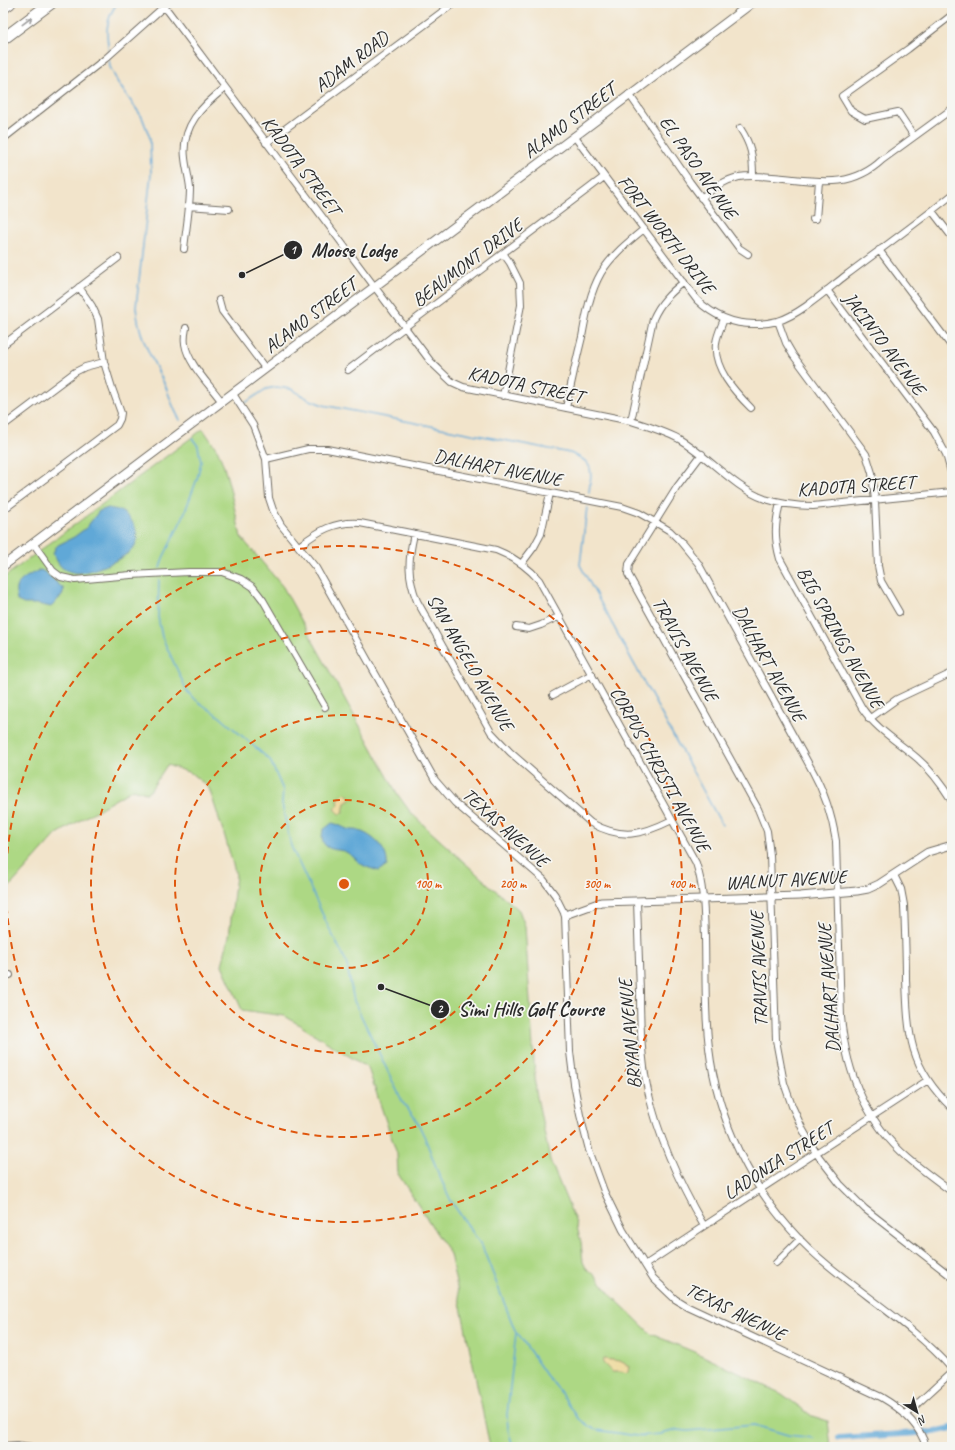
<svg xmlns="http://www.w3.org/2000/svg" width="955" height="1450" viewBox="0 0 955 1450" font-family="Caveat,sans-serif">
	<rect width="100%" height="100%" fill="#f6f6f2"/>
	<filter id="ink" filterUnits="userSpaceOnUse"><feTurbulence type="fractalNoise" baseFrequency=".025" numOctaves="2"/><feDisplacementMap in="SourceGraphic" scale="8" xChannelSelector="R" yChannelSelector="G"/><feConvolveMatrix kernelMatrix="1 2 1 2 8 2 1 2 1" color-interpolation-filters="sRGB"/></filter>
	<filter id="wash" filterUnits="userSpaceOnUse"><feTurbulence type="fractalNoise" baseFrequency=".012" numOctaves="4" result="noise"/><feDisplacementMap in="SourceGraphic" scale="16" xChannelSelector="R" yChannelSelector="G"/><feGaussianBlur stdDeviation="0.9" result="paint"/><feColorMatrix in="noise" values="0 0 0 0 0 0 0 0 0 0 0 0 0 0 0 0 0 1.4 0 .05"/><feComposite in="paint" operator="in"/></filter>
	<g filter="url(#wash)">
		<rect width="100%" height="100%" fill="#f2e4cb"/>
		<!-- green -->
		<path fill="#add884" stroke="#6c8258" d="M203,429L218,451L223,464L229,484L241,537L283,587L398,795L411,813L431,832L488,884L519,910L525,926L536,1092L550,1160L576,1223L581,1242L583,1262L586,1268L597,1277L611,1295L651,1334L699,1354L782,1394L812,1416L828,1421L831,1447H490L450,1254L398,1174L397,1154L368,1068L285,1016L242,1010L222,965L229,936L236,875L225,837L209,788L191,773L167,765L150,791L146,793L133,789L57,834L3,894V578Z"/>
		<!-- sand -->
		<path fill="#eeda9e" stroke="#8c8264" d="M345,793L350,797V800L345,803L343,813L339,814L334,809L339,805L338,799Z
			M604,1359L620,1361L629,1366L628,1372L626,1374L621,1372H612L603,1363Z"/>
		<!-- water -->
		<path fill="#61a8d7" stroke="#466a81" d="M108,508C112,509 117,509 120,511C133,517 142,535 134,547C126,559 92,572 79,573C74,573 68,571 64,569C59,566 56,559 53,554L55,548L58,545L74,537L86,528L99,511Z
			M41,570C49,574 56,583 64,589L62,596C57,599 56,603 51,607L37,604H24L17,601C17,597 15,592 16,588C17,581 35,571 41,570Z
			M332,823C338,824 342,827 347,829C351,831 356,829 359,831C373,835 389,850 387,866L379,871C373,869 367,868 361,864C356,860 352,855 346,852C340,849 330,851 325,845C321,841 322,835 323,830Z"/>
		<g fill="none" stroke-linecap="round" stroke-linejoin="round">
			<!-- stream -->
			<path stroke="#61a8d7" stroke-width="1.5" d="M109,53C106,32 105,21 117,3
				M109,59L110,67L118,83L142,117L150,138L151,174L136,307C139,339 152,358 165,385C170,397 173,409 180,420
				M245,403L266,389L276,387L291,389L308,399L323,405L570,453C594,462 592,469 589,492
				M587,507L580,565L722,825
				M160,568L163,558L183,517L197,479L201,462L198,446L192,438
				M159,579L158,617L162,637L187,691L193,698L220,717L270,760L283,790L282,804L291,846L328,926L346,961L354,1001L403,1103L416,1119L425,1138L439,1175L451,1201L482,1246L516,1333L507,1415L508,1429L513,1447
				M516,1333L519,1335L546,1375L559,1390L578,1418L590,1427L597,1430L637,1436L661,1434L677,1430L688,1431L754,1425L788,1435L814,1438"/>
			<!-- canal -->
			<path stroke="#61a8d7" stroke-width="6" d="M839,1438L934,1432L952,1428"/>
		</g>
	</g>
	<g filter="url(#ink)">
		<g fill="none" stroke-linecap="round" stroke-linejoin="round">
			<!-- minor casing -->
			<g stroke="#716c63" stroke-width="8">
				<path id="minor" d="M159,3L168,11L431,362L452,382L463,387L631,421C647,426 664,431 679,439C708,456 734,488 765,499C781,504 797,506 813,506L952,492
					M629,94L690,182L739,248L748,254
					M740,128C751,145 753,155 753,176
					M574,136L697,300C720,322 746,329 778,321C799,315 827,290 845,276C881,249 917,223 952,195
					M914,136L898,112L865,119L851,111L842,96L908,49L952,15
					M3,139L105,59L168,3
					M266,143L454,3
					M701,198C713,189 724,180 739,177C750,175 761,176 772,177C814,180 849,191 882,160L952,109
					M188,206L229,209
					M932,211L952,237
					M813,219H816L819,181
					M184,249C186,229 190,208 190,188C189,178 186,168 185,158C181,126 202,106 225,88
					M879,250L952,347
					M827,290L934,432L946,454L952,476
					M219,300L222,311L265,368
					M724,319C721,327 717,335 716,343C713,368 734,391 751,408
					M778,321L786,343L793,355L866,454L872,473L875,501L878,566L881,581L899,612
					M186,328C185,333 184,339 185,344C188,364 210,385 222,402
					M3,345L118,258
					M348,370L604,177
					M233,394L253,425L266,459L269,498L273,510L281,525L316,568L435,780L455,803L543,879L555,895L565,915L570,1052L574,1084L580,1115L589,1150L604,1191L623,1230L653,1278L675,1299L688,1307L881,1397C900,1408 920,1425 926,1447
					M503,396L521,305L520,283L510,263L503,253
					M566,408C571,384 576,361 582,337C586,315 590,292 601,273C612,255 628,242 644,229
					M631,421L653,319C660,303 670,293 684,282
					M3,426L75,372L85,367L104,362
					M702,454L677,487L629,564L628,574L758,809L767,831L770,855L776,1040L784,1083L792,1106L803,1130L816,1153L840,1184L865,1209L952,1277
					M266,459L308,449H327L622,507L639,513L655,522L670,531L680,541L698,563L812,770C825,793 832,816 836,841L841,1017C846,1072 865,1121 908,1158C922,1170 937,1181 952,1192
					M780,503C775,524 774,538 780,559L862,708C877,730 897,741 917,758C931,770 942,785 952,801
					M3,510L117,425L120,419L121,413L112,388L104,362L98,319L92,306L79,287
					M414,534C408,560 407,576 417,601L491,732L510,752L591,823C622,840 642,835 672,820
					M33,543L53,571L61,577L75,580L131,575L189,572H222L241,579L253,587L263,600L325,707
					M299,546C318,531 335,521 360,523L496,550C514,557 527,566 539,580L696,863C704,887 704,912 705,937C706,982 704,1029 713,1073C728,1148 769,1218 829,1266C869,1299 918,1330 952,1369
					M522,563L534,547L541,534L550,493
					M516,627L529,629L541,625L560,616
					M553,695L592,674
					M869,719L897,699L952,673
					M894,875L901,889L904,905C905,930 906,955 906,979C908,1035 909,1067 952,1108
					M637,901C638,931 639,961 640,992C640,1025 641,1059 648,1091C659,1140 679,1183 704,1226
					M3,976L10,975
					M776,1263L800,1239
					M645,1265L704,1226L928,1080
					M905,1415L952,1372
					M3,1446L17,1445L32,1447"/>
			</g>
			<!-- tertiary casing -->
			<g stroke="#716c63" stroke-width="9">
				<path id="tertiary" d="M565,915L601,902L800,896L857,891L868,889L879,884L928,852L952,845"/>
			</g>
			<!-- secondary casing -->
			<g stroke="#716c63" stroke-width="10">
				<path id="secondary" d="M3,566L752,3"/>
			</g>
			<!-- motorway casing -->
			<g stroke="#716c63" stroke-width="13">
				<path id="motorway" d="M3,8L10,3
					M3,39L51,3"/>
			</g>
			<!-- minor -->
			<use href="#minor" stroke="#fff" stroke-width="6"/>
			<!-- tertiary -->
			<use href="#tertiary" stroke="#fff" stroke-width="7"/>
			<!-- secondary -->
			<use href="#secondary" stroke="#fff" stroke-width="8"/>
			<!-- motorway -->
			<use href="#motorway" stroke="#fff" stroke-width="11"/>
		</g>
		<!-- one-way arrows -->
		<defs><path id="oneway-shaft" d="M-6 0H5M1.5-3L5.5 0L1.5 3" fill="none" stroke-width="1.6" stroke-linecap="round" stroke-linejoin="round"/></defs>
		<use stroke="#a0a0a0" href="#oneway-shaft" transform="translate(27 21) rotate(-37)"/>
	</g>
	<!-- distance rings -->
	<g fill="none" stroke="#df570e" stroke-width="2" stroke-dasharray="7 5">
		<circle cx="344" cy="884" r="84"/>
		<circle cx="344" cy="884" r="169"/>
		<circle cx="344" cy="884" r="253"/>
		<circle cx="344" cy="884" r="338"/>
	</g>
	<g text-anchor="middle" stroke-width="3.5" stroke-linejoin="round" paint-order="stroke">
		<!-- street labels -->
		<g font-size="19" fill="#2b2b2b" stroke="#f6f6f2">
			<text transform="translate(351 61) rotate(-37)" y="7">ADAM ROAD</text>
			<text transform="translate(569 120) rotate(-37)" y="7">ALAMO STREET</text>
			<text transform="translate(302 165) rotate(53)" y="7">KADOTA STREET</text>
			<text transform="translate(699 167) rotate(55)" y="7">EL PASO AVENUE</text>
			<text transform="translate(667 234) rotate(52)" y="7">FORT WORTH DRIVE</text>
			<text transform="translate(467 262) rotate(-37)" y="7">BEAUMONT DRIVE</text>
			<text transform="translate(310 315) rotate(-37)" y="7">ALAMO STREET</text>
			<text transform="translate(885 343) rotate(53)" y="7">JACINTO AVENUE</text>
			<text transform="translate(526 384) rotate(12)" y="7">KADOTA STREET</text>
			<text transform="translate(498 467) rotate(11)" y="7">DALHART AVENUE</text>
			<text transform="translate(856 485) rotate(-4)" y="7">KADOTA STREET</text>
			<text transform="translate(841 637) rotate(61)" y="7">BIG SPRINGS AVENUE</text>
			<text transform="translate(686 649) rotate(61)" y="7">TRAVIS AVENUE</text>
			<text transform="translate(471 662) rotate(60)" y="7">SAN ANGELO AVENUE</text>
			<text transform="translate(770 663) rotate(61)" y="7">DALHART AVENUE</text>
			<text transform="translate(661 769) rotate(61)" y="7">CORPUS CHRISTI AVENUE</text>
			<text transform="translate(506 827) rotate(42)" y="7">TEXAS AVENUE</text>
			<text transform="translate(786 879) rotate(-3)" y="7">WALNUT AVENUE</text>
			<text transform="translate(758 969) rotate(-92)" y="7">TRAVIS AVENUE</text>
			<text transform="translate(828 988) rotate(-94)" y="7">DALHART AVENUE</text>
			<text transform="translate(629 1034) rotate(-95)" y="7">BRYAN AVENUE</text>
			<text transform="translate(778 1160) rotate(-33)" y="7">LADONIA STREET</text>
			<text transform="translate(736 1311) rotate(26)" y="7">TEXAS AVENUE</text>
		</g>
	</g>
	<circle cx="344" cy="884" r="6" fill="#df570e" stroke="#f6f6f2" stroke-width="2"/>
	<g font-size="12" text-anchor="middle" font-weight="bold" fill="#df570e" stroke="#f6f6f2" stroke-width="3.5" stroke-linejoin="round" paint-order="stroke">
		<text x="428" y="888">100 m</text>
		<text x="513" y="888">200 m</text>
		<text x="597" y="888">300 m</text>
		<text x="682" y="888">400 m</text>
	</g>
	<!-- callouts -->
	<path fill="none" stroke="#2b2b2b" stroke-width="1.5" d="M242 275L293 250M381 987L440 1009"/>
	<g fill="#2b2b2b" stroke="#f6f6f2" stroke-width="1.5">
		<circle cx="242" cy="275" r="4"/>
		<circle cx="381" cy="987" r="4"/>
		<circle cx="293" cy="250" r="10"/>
		<circle cx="440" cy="1009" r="10"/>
	</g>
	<g font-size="12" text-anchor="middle" font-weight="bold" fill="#fff">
		<text x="293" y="254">1</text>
		<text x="440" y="1013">2</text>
	</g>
	<g font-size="20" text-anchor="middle" font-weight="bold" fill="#2b2b2b" stroke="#f6f6f2" stroke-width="3.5" stroke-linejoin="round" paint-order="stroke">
		<text x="354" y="257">Moose Lodge</text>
		<text x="531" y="1016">Simi Hills Golf Course</text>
	</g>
	<!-- margin -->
	<rect width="955" height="1450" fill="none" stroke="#f6f6f2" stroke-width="16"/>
	<!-- north arrow -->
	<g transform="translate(917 1412) rotate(143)" stroke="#f6f6f2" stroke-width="3" paint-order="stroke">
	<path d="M0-3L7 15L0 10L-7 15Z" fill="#2b2b2b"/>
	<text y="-6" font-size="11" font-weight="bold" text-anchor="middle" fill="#2b2b2b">N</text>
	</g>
</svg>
